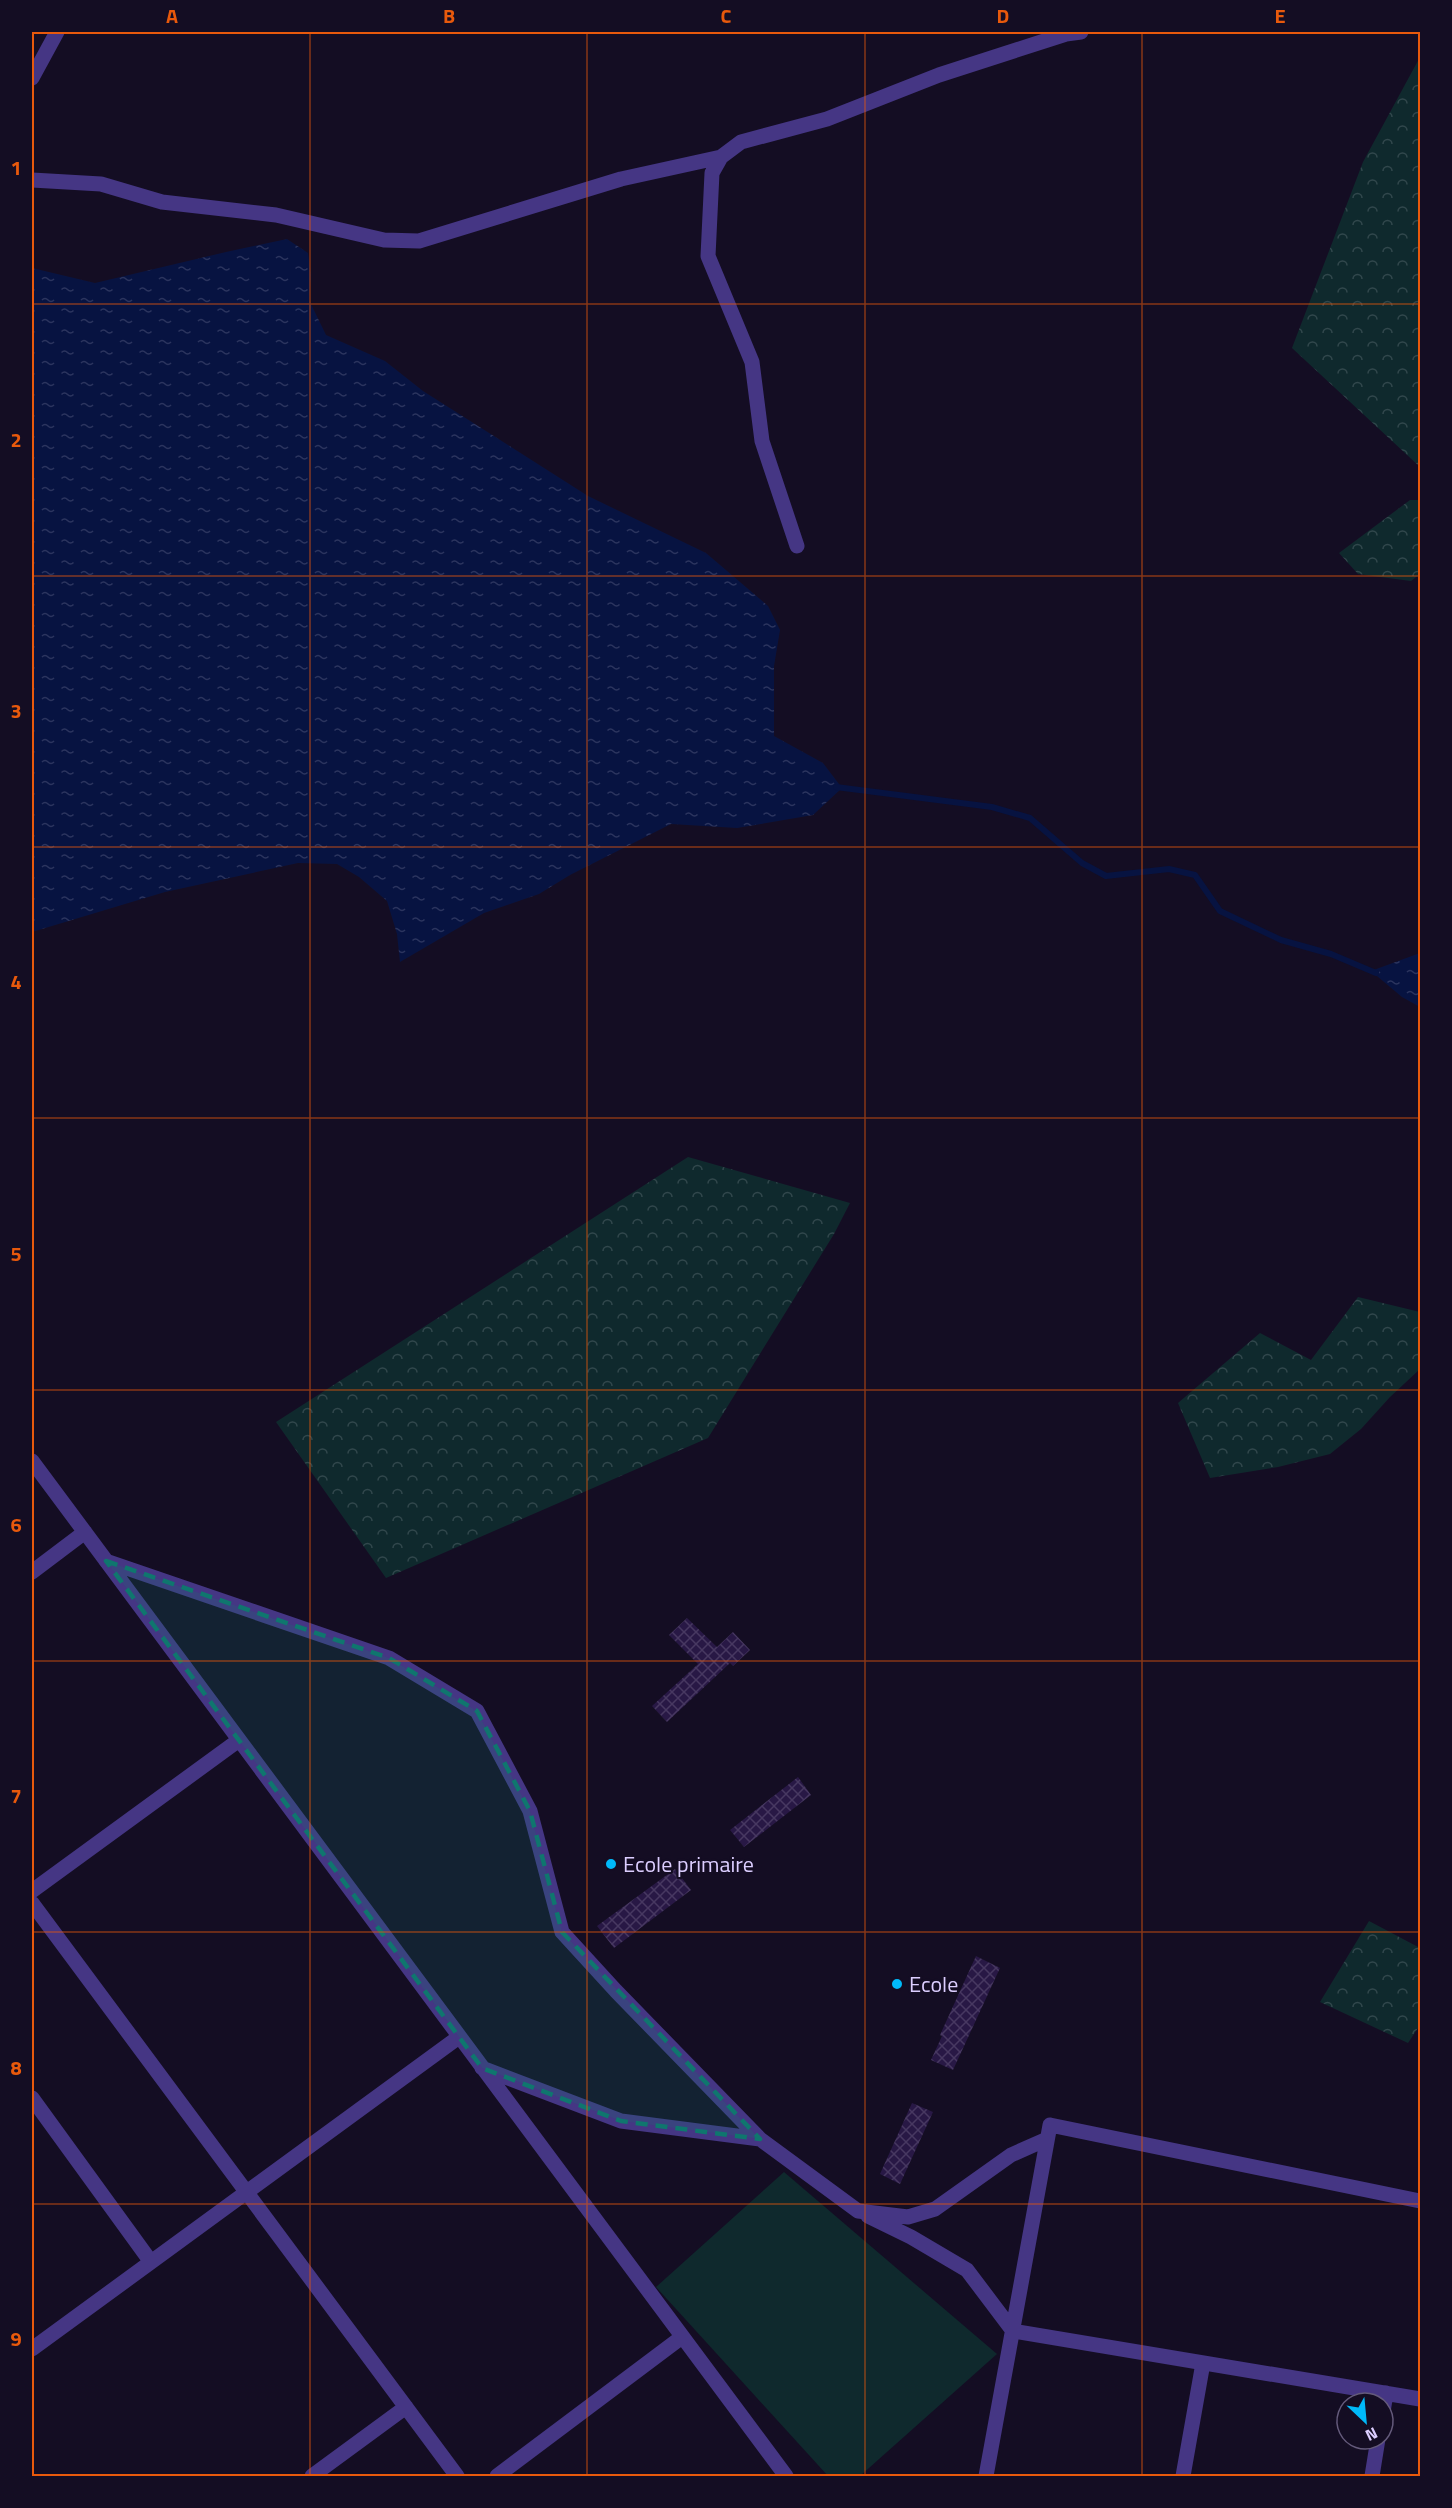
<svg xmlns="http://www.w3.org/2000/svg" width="1452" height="2508" viewBox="0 0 1452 2508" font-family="'Titillium Web',sans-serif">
	<defs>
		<pattern id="forest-crowns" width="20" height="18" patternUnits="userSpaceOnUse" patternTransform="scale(1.5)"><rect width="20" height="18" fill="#0f292d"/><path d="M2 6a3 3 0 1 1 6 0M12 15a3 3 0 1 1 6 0" fill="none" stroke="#31474c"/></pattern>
		<pattern id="water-ripples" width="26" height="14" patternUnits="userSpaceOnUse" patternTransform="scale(1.5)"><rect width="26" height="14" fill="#071341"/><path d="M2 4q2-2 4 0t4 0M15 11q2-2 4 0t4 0" fill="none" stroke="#2b345e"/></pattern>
		<pattern id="building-cross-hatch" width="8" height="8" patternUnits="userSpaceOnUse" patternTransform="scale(1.5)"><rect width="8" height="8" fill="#281845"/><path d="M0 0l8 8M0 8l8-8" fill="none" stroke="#473861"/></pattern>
	</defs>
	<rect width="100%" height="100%" fill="#140d23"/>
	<!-- green -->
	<path fill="#0f292d" d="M784,2172L997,2354L860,2476H828L656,2287Z"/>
	<!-- forest -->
	<path fill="url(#forest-crowns)" d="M1420,57V467L1292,348L1363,162Z
		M1410,500H1420V574L1411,581L1358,574L1339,553Z
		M688,1157L850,1203L834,1234L708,1438L386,1578L276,1422Z
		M1358,1297L1420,1312V1369L1390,1397L1361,1429L1330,1454L1278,1467L1210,1478L1178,1403L1260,1333L1311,1360Z
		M1369,1921L1420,1948V2025L1408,2043L1320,2002Z"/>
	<!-- water -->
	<path fill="url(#water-ripples)" d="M287,239L308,253L311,275L309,300L326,335L385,361L423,391L588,496L706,553L768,606L780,630L774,666V736L823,763L842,788L813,815L737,828L671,824L570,875L539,894L484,913L400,962L397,934L387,901L359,877L337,864L298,863L165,892L32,932V268L95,283L226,252Z
		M1420,953V1007L1402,997L1371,971Z"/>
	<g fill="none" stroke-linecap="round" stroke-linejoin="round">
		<!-- stream -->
		<path stroke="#071341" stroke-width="6" d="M836,787L992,807L1030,818L1082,863L1106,876L1169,869L1195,875L1220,911L1281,940L1331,954L1376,973"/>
	</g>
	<!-- building -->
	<path fill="url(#building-cross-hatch)" d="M687,1618L717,1647L733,1632L750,1650L733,1666L730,1663L667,1722L652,1706L698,1664L669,1635Z
		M798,1777L811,1795L744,1847L730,1830Z
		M675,1869L691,1890L614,1948L597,1926Z
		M976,1956L1000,1968L953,2070L931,2060L942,2036L940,2035Z
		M912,2103L933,2112L900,2184L880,2174Z"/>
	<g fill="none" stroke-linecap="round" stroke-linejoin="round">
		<!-- minor -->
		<path stroke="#453684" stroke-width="15" d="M32,78L57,32
			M32,180L101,184L162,202L276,215L384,240L419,241L621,179L721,157
			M797,546L762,441L752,362L708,256L712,173L721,157L741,142L827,119L939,75L1066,34L1081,32
			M32,1461L786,2476
			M106,1561L389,1658L477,1711L530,1811L562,1932L616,1991L760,2139L858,2211L908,2217L935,2209L1011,2155L1047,2139
			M32,1572L85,1532
			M32,1891L239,1740
			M32,1903L457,2476
			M482,2068L621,2121L760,2139
			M32,2098L151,2262
			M868,2216L911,2237L967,2270L1013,2331L1420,2399
			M32,2349L459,2037
			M1383,2412L1386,2393
			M312,2476L406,2407
			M497,2476L682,2337
			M986,2476L1050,2125L1420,2201
			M1183,2476L1203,2363
			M1372,2476L1378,2439"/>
	</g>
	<!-- marked area -->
	<path fill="#0f766e" fill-opacity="0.2" stroke="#0f766e" stroke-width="4.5" stroke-dasharray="12 8" stroke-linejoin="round" d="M106,1561L389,1658L477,1711L530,1811L562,1932L760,2139L621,2121L482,2068Z"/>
	<!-- grid -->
	<path fill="none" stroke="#e8590c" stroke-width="1.5" stroke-opacity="0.55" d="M310,32V2476M587,32V2476M865,32V2476M1142,32V2476M32,304H1420M32,576H1420M32,847H1420M32,1118H1420M32,1390H1420M32,1661H1420M32,1932H1420M32,2204H1420"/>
	<!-- markers -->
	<g fill="#00b9f9" stroke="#140d23" stroke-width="2">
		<circle cx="611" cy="1864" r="6"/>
		<circle cx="897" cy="1984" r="6"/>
	</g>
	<g text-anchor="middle" stroke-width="4.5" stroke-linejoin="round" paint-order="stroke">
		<!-- poi labels -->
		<g font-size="22" fill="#dcceff" stroke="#140d23" text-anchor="start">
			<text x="623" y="1872">Ecole primaire</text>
			<text x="909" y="1992">Ecole</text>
		</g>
	</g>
	<!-- border -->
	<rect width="1452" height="2508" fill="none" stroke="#140d23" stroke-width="66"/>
	<!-- north arrow -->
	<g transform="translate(1365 2421) rotate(154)"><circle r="28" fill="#140d23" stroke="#645a7b" stroke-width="1.5"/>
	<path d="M0-4.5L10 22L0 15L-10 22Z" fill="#00b9f9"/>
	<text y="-9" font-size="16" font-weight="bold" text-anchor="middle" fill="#dcceff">N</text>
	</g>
	<rect x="33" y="33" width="1386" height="2442" fill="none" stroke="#e8590c" stroke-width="2"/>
	<g font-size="20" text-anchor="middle" font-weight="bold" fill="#e8590c">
		<text x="172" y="23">A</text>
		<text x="449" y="23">B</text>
		<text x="726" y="23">C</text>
		<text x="1003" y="23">D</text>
		<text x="1280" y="23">E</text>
		<text x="16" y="175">1</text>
		<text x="16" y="447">2</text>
		<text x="16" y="718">3</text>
		<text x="16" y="989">4</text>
		<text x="16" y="1261">5</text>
		<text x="16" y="1532">6</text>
		<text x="16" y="1803">7</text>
		<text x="16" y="2075">8</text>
		<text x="16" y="2346">9</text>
	</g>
</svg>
